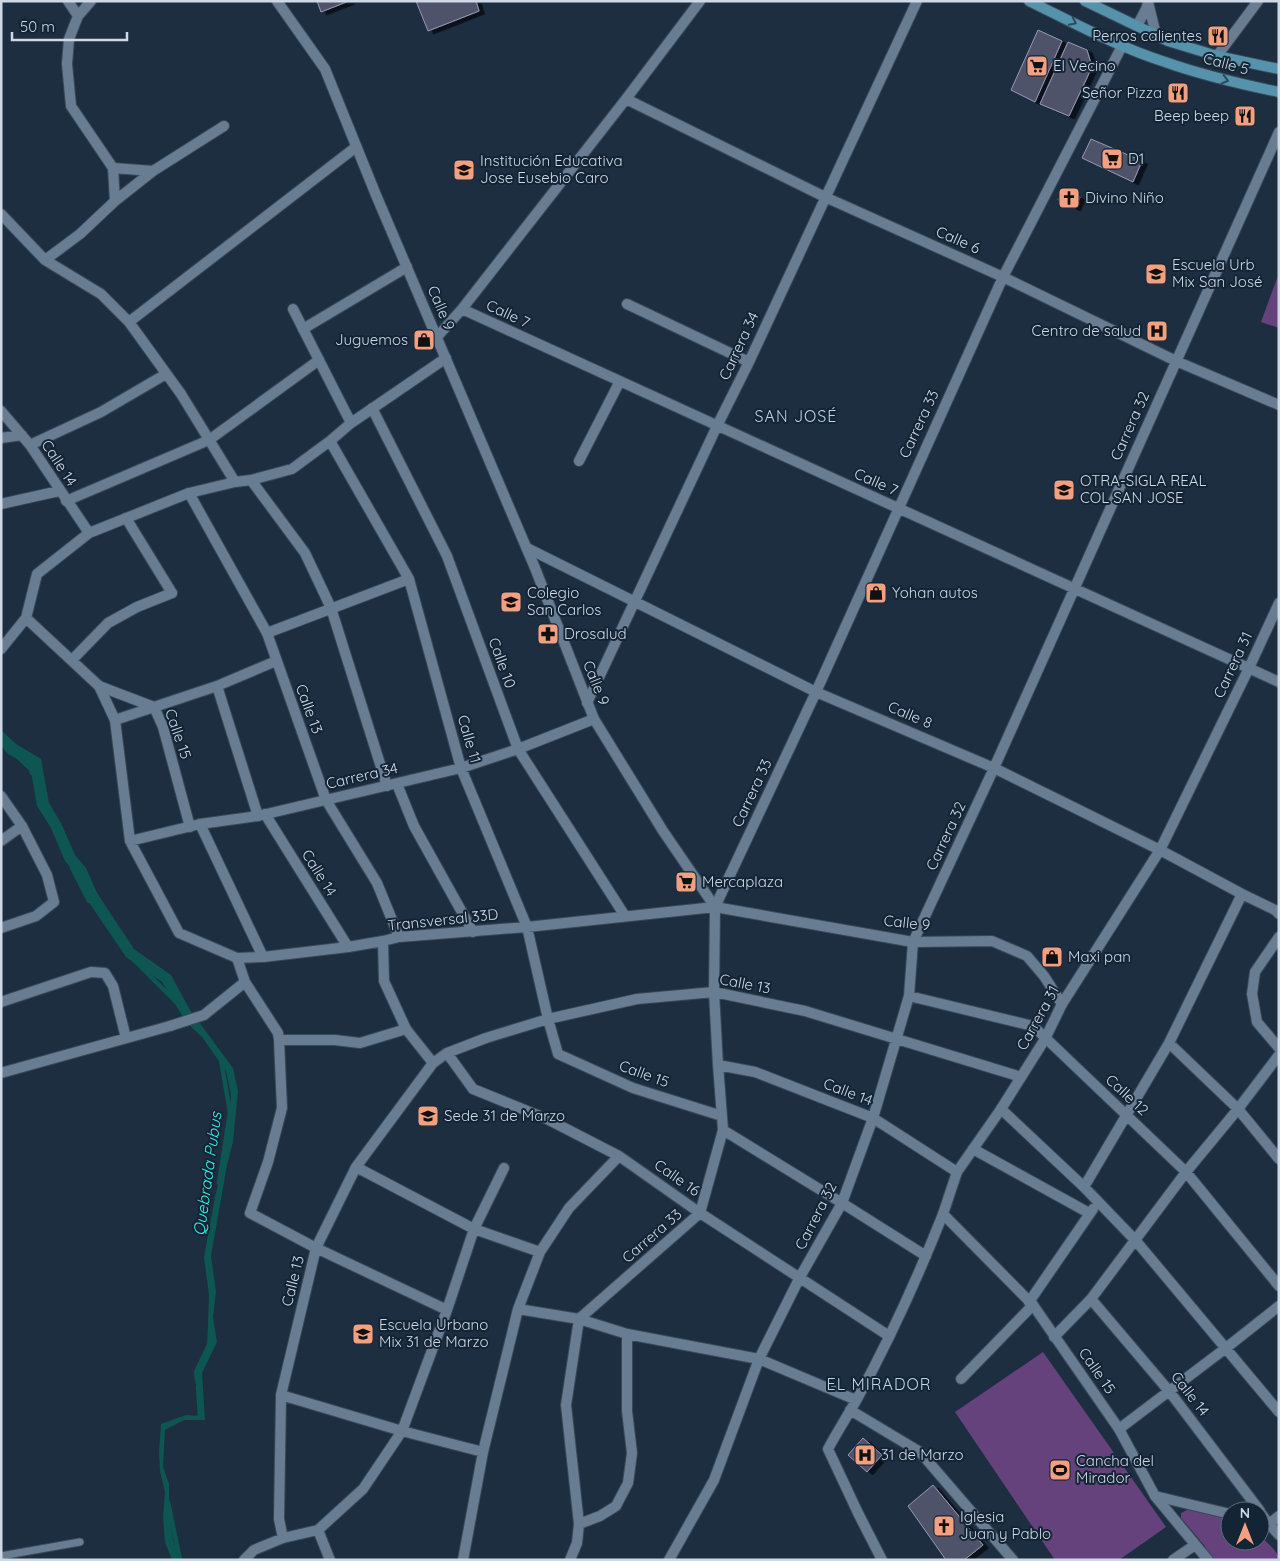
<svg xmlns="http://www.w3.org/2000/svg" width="1280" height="1561" viewBox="0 0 1280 1561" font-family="Quicksand,sans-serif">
	<defs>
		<filter id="shadow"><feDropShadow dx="5.5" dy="3" stdDeviation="0" flood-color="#0009"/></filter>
	</defs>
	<rect width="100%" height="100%" fill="#1c2e40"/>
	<!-- green -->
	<path fill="#66427d" d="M1279,273V328L1261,322Z
		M1043,1352L1166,1527L1119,1560H1055L955,1412Z
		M1189,1509L1230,1520V1541H1260V1537C1267,1542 1278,1551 1279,1560H1213L1204,1545L1181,1518V1513Z"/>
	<!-- water -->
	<path fill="#0e5652" d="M1,730L16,744L41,759L49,803L61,823L75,855L86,868L97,893L134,949L171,975L190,1010L233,1068L238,1091L233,1142L227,1165L211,1256L216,1292L213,1317L217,1342L202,1373L205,1420H184L165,1430L163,1467L169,1484V1512L173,1540L179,1560H172L165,1542L163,1517L165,1492L160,1471L159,1452L161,1424L186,1415L200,1416L199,1397L194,1376L207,1349L209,1295L204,1257L215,1197L222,1169L229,1119L231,1095L226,1071L202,1037L186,1022L162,982L126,957L86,898L76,874L65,861L51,828L37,806L30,766L8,754L1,746Z"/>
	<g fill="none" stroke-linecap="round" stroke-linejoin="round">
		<!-- stream -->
		<path stroke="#0e5652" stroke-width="4.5" d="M20,759L31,769L32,773
			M72,868L89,901
			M133,959L177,1003
			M219,1183L230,1112L221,1060
			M197,1376L196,1372L209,1345
			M196,1418L200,1417L198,1387
			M168,1502L180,1560"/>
	</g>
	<!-- building -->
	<path fill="#50526b" stroke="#9699b5" filter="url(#shadow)" d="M317,1H349L321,12Z
		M416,1H476L479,11L428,31Z
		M1038,30L1062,41L1035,102L1011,90Z
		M1068,42L1087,50L1092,67L1069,116L1040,104Z
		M1091,139L1142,161L1133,182L1082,158Z
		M1063,189L1080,197L1075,208L1058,200Z
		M863,1438L882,1455L867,1472L848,1455Z
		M933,1485L983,1545L964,1560H946L908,1506Z"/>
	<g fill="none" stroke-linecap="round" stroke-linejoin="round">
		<!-- service casing -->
		<g stroke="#3a4958" stroke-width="9">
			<path id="service" d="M1,1556L80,1542"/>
		</g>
		<!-- pedestrian casing -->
		<g stroke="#3a4958" stroke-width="12">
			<path id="pedestrian" d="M303,329L407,267
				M251,480L305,553L331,608L387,786
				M189,493L267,633L326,800L377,883L399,937
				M66,501L209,440L319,360
				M126,518L172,593
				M99,686L154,707L163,727L190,827
				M217,686L258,816
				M115,720L217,686L276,661
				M397,784L414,826L473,932
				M265,814L348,947
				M200,824L263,957
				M237,958L245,982L278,1033L279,1040L282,1108L268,1162L250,1213L316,1248
				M170,1026L204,1015L245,982
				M279,1040H335L360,1043L406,1029"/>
		</g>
		<!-- minor casing -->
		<g stroke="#3a4958" stroke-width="12">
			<path id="minor" d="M68,1L78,16L69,39L67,64L71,106L113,168L115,201
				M1148,2L1156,35
				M78,16L91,1
				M1137,26L1146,9L1148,3
				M1217,56L1258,1
				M626,99L825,197L1003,277L1176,361L1279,405
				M113,168L153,171
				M1,214L45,260L101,294L129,322L181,394L235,482
				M45,260L80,234L115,201L153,171L224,126
				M627,304L749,362
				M293,309L351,423
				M462,309L1279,682
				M129,322L356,147
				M437,337L462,309L626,99L700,1
				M372,408L447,556L518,749L625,916
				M1,411L30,445L89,533
				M1,438L22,435
				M330,441L409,579L461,768L527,927L548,1019L558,1054L633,1088L722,1116
				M30,445L101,412L166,374
				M579,461L620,381
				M1,504L59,491
				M527,548L816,692L994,768L1160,850L1242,894L1275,910L1279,914
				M26,618L99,686L115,720L130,841L179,933L237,958L263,957L348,947L383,941L399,937L527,927L715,907
				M267,633L409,579
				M1,649L26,618L37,574L89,533L189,493L235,482L251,480L292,469L330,441L351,423L446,358
				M72,660L108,623L137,607L172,593
				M587,703L717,426L749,362L917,1
				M1,796L22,826L47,875L54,902L36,916L1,928
				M1,841L22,826
				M130,841L200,824L258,816L461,768L518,749L594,719
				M1279,937L1255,972L1252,994L1257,1022L1279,1048
				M383,941L384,981L406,1029L433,1063
				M909,996L1033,1026L1186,1172L1279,1286
				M1,1002L91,972L105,973L113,986L126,1038
				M1062,1004L1160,850L1249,668L1279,603
				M1169,1043L1238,1109L1279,1159
				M447,1053L473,1089L547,1119L619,1156L700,1213L889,1336
				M718,1065L755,1072L873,1118L957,1172
				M1,1073L170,1026
				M1001,1109L1084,1187L1136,1241L1279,1412
				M723,1130L842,1203L926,1256
				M973,1149L1089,1213
				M356,1167L474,1229L540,1252
				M1084,1187L1169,1043L1242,894
				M316,1248L447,1310
				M1091,1299L1169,1391L1260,1511
				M1029,1302L1093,1209
				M518,1309L579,1319L627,1334L759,1359L856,1400
				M1054,1337L1091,1299L1186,1172L1238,1109L1279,1055
				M961,1379L1033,1305
				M281,1395L402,1431L483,1452
				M850,1410L920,1452L1013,1560
				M1119,1429L1226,1348L1279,1306
				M1155,1496L1208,1560
				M1260,1512L1269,1524L1279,1516
				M579,1524L600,1516L616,1506L628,1483L632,1453L627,1411V1334
				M318,1530L330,1560
				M283,1538L279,1519L281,1395L316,1248L356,1167L433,1063L447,1053L486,1038L548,1019L637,999L714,992L805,1011L1021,1077
				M244,1560L254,1550L283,1538L318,1530L363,1489L402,1431L447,1310L474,1229L504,1168
				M463,1560L483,1452L518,1309L540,1252L569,1208L619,1156
				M570,1560L577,1543L579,1524L566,1405L579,1319L700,1213L723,1130L718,1065L714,992L715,907L816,692L1003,277L1122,46
				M669,1560L714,1480L759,1359L800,1277L842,1203L873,1118L909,996L913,942L994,768L1279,132
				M882,1560L858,1513L828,1449C837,1432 848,1415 857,1399C890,1339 918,1277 943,1214
				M1173,1560L1195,1545"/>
		</g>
		<!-- tertiary casing -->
		<g stroke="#3a4958" stroke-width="12">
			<path id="tertiary" d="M277,1L325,69L376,195L535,568L594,719L663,831L715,907L913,942L992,941L1027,956L1044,976L1062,1004L1045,1039L1001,1109L957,1172L943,1214L1033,1305L1119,1429L1155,1496L1230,1514
				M1260,1522L1269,1524L1279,1535"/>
		</g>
		<!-- secondary casing -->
		<g stroke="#3a4958" stroke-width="12">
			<path id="secondary" d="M1029,1C1074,23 1118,47 1165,62C1202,75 1240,84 1279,92
				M1085,1L1168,41L1217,56L1279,69"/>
		</g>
		<!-- service -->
		<use href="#service" stroke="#697d92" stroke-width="7"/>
		<!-- pedestrian -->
		<use href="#pedestrian" stroke="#697d92" stroke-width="10"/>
		<!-- minor -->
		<use href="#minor" stroke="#697d92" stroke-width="10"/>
		<!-- tertiary -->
		<use href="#tertiary" stroke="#697d92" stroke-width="10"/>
		<!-- secondary -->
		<use href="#secondary" stroke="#5592ac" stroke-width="10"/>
	</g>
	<!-- one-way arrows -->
	<defs><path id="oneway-chevron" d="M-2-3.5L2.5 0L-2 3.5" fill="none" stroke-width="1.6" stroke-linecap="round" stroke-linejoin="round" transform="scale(1.25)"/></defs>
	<g stroke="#2a4a5f">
		<use href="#oneway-chevron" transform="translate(1073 22) rotate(26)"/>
		<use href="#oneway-chevron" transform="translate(1225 80) rotate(14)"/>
	</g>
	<!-- icons -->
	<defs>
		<g id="restaurant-square" transform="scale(1.125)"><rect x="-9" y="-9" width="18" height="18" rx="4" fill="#f2a080" stroke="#132435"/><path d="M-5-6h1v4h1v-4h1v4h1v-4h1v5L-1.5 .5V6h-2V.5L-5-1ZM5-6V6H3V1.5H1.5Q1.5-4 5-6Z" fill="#111"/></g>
		<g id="supermarket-square" transform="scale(1.125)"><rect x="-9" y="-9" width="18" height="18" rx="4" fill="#f2a080" stroke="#132435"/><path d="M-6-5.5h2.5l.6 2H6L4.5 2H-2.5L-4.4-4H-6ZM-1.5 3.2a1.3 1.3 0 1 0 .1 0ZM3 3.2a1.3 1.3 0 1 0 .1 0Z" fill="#111"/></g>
		<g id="university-square" transform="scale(1.125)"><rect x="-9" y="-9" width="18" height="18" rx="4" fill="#f2a080" stroke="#132435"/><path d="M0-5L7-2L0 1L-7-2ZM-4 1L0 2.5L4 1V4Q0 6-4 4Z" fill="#111"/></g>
		<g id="church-square" transform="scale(1.125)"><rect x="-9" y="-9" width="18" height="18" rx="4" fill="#f2a080" stroke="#132435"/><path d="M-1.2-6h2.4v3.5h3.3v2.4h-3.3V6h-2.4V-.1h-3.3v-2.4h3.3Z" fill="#111"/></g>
		<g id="school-square" transform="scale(1.125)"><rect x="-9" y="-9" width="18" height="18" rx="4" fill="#f2a080" stroke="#132435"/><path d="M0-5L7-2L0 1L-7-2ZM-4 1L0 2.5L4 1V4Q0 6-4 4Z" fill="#111"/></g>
		<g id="hospital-square" transform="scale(1.125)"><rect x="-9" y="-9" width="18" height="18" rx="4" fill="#f2a080" stroke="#132435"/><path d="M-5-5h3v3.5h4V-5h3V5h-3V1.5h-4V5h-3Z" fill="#111"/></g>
		<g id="shop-square" transform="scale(1.125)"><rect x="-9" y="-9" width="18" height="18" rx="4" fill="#f2a080" stroke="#132435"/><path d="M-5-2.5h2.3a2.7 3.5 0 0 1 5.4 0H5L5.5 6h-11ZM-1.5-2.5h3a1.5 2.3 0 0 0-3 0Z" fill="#111"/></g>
		<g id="pharmacy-square" transform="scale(1.125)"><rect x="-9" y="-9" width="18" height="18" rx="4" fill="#f2a080" stroke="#132435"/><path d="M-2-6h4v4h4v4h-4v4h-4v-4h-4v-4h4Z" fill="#111"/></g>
		<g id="stadium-square" transform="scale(1.125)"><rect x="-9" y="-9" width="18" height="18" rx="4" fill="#f2a080" stroke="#132435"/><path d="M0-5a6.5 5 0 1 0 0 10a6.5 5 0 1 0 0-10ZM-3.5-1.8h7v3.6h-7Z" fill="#111"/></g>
	</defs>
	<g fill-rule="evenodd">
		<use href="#restaurant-square" x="1218" y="36"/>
		<use href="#supermarket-square" x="1037" y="66"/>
		<use href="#restaurant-square" x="1178" y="93"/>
		<use href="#restaurant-square" x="1245" y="116"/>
		<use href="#supermarket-square" x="1112" y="159"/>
		<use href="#university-square" x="464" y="170"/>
		<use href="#church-square" x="1069" y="198"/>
		<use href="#school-square" x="1156" y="274"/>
		<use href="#hospital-square" x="1157" y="331"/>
		<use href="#shop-square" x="424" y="340"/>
		<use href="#school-square" x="1064" y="490"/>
		<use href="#shop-square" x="876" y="593"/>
		<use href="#school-square" x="511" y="602"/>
		<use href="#pharmacy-square" x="548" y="634"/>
		<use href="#supermarket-square" x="686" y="882"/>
		<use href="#shop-square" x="1052" y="957"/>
		<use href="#school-square" x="428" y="1116"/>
		<use href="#school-square" x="363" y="1334"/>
		<use href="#hospital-square" x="865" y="1455"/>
		<use href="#stadium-square" x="1060" y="1470"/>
		<use href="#church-square" x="944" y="1526"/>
	</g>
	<g text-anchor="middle" stroke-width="4" stroke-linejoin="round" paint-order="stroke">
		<!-- poi labels -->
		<g font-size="15" fill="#ced9e5" stroke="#132435" text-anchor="start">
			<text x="1202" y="41" text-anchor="end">Perros calientes</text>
			<text x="1053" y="71">El Vecino</text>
			<text x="1162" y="98" text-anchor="end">Señor Pizza</text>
			<text x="1229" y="121" text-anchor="end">Beep beep</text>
			<text x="1128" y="164">D1</text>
			<text x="480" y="166">Institución Educativa<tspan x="480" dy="17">Jose Eusebio Caro</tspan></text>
			<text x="1085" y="203">Divino Niño</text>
			<text x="1172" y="270">Escuela Urb<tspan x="1172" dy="17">Mix San José</tspan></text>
			<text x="1141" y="336" text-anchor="end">Centro de salud</text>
			<text x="408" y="345" text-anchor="end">Juguemos</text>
			<text x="1080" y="486">OTRA-SIGLA REAL<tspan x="1080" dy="17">COL SAN JOSE</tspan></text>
			<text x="527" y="598">Colegio<tspan x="527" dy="17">San Carlos</tspan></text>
			<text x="892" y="598">Yohan autos</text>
			<text x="564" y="639">Drosalud</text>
			<text x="702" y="887">Mercaplaza</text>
			<text x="1068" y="962">Maxi pan</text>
			<text x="444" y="1121">Sede 31 de Marzo</text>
			<text x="379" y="1330">Escuela Urbano<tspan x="379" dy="17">Mix 31 de Marzo</tspan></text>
			<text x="881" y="1460">31 de Marzo</text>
			<text x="1076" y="1466">Cancha del<tspan x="1076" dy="17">Mirador</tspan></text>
			<text x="960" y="1522">Iglesia<tspan x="960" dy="17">Juan y Pablo</tspan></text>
		</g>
		<!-- street labels -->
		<g font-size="15" fill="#ced9e5" stroke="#132435">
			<text transform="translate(1226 64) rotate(15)" y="5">Calle 5</text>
			<text transform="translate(958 240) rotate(24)" y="5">Calle 6</text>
			<text transform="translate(441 308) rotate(67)" y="5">Calle 9</text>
			<text transform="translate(508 314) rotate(25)" y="5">Calle 7</text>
			<text transform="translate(739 346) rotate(-65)" y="5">Carrera 34</text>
			<text transform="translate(919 424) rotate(-65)" y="5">Carrera 33</text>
			<text transform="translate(1130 426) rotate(-66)" y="5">Carrera 32</text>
			<text transform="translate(59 463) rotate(57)" y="5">Calle 14</text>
			<text transform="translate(876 482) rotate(24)" y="5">Calle 7</text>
			<text transform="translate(502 663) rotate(70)" y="5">Calle 10</text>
			<text transform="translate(1233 665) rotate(-65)" y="5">Carrera 31</text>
			<text transform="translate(596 683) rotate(68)" y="5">Calle 9</text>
			<text transform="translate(309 709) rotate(70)" y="5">Calle 13</text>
			<text transform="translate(910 715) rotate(23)" y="5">Calle 8</text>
			<text transform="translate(178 734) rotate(71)" y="5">Calle 15</text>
			<text transform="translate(469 739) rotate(74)" y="5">Calle 11</text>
			<text transform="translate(362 776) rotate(-13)" y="5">Carrera 34</text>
			<text transform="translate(752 793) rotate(-65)" y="5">Carrera 33</text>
			<text transform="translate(946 836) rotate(-65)" y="5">Carrera 32</text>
			<text transform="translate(319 873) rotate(58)" y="5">Calle 14</text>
			<text transform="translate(443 920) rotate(-6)" y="5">Transversal 33D</text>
			<text transform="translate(907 923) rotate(6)" y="5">Calle 9</text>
			<text transform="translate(745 984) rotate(11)" y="5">Calle 13</text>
			<text transform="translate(1038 1018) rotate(-61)" y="5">Carrera 31</text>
			<text transform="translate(644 1074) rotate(20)" y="5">Calle 15</text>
			<text transform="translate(848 1092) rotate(21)" y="5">Calle 14</text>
			<text transform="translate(1127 1095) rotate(43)" y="5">Calle 12</text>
			<text transform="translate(677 1178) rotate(35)" y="5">Calle 16</text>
			<text transform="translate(816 1216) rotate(-63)" y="5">Carrera 32</text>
			<text transform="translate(652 1236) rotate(-41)" y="5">Carrera 33</text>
			<text transform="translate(293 1281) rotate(-76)" y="5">Calle 13</text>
			<text transform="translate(1097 1371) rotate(55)" y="5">Calle 15</text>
			<text transform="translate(1190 1394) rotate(52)" y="5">Calle 14</text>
		</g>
		<!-- neighbourhood labels -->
		<g font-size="16" letter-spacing="1" fill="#bed4eb" stroke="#132435">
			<text x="796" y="422">SAN JOSÉ</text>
			<text x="879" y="1390">EL MIRADOR</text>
		</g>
		<!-- water labels -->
		<g font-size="16" font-style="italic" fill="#3cf3e9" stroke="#132435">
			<text transform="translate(207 1174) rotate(-82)" y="6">Quebrada Pubus</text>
		</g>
	</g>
	<!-- border -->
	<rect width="1280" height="1561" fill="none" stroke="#ced9e5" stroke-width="5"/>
	<!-- north arrow -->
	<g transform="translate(1245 1526)"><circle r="24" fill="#132435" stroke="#5e6c7b"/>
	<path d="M0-4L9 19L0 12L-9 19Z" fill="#f2a080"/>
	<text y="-8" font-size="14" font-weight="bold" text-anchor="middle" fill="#ced9e5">N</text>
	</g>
	<!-- scale -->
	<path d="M12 32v8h115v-8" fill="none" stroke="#ced9e5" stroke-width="2.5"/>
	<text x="20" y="32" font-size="15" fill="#ced9e5" stroke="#132435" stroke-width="4" paint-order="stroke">50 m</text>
</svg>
